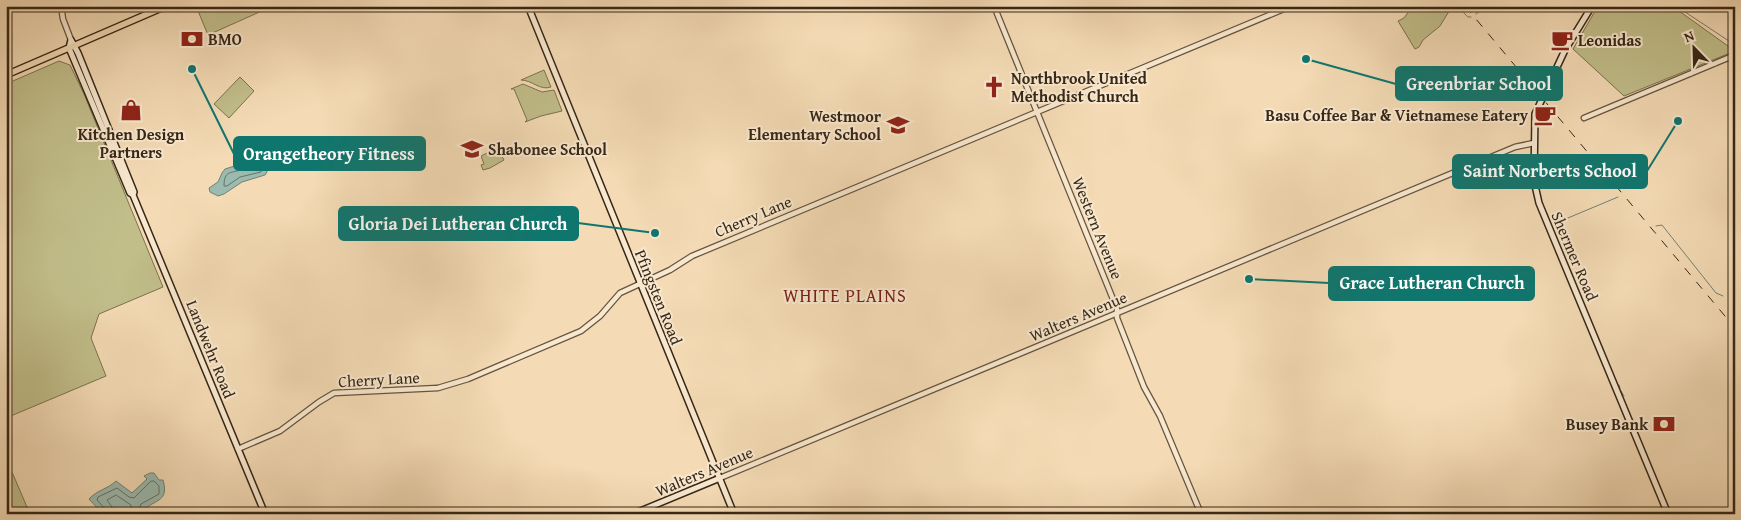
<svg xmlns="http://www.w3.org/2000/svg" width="1741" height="520" viewBox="0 0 1741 520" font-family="'Gentium Book Plus',serif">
	<rect width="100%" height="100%" fill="#f4dbb5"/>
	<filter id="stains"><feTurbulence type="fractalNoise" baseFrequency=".004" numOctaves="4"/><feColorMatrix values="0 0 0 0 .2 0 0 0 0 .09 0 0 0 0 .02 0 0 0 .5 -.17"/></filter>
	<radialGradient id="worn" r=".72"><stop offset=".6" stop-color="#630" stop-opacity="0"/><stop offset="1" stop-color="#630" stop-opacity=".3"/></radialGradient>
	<!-- green -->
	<path fill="#c1be8a" stroke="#7c7250" d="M196,6H273L208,35Z
		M1413,6H1449L1451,8L1440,26L1423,40L1419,47L1415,49L1398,21L1404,18Z
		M1598,6H1672L1735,51L1624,96L1573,49Z
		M59,61L70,65L84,94L163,287L99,314L91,338L106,376L6,418V84Z
		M544,70L551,87C540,91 532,80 521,80Z
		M240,77L254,91L229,118L214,104Z
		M523,84L542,92L554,90L562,111L541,116L525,122L527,120L514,89H511Z
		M497,148L504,160L490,168L483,170L481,165L484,164L481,156Z
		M6,458L30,514H6Z"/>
	<!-- water -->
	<path fill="#9cbbb0" stroke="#748073" d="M254,156C261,158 267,165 267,172L265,175L242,182L224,194L218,196L210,192L209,188L218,182L222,173L225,169L241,164Z
		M150,473H154L159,480H163C170,505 151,498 141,514H103L89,499C97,490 108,489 116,481L132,493L147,479L144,476Z"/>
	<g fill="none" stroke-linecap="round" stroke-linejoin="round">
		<!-- shore -->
		<path stroke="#6a7164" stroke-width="1" d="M253,161L256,162L261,168V172L240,177L227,186H224C224,169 232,174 243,169C246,167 250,164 253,161Z
			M106,514L105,509L97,500L98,497L117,488L129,497L134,498L151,481H154L159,486V494L141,504L137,514
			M113,514L112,507L107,500L116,495L131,505V514"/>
		<!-- stream -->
		<path stroke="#748073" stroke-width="1" d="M1457,6L1468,17H1471
			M1676,6L1735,45
			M1476,14L1488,6
			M1556,223L1618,197
			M1656,226L1662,225L1716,293L1723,296
			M1619,385L1620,388
			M1621,391L1624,396"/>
		<!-- tertiary casing -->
		<g stroke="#66543e" stroke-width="7">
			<path id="tertiary" d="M61,6L63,19L71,40
				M994,6L1117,309V318L1144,387L1160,416L1201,514
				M1584,118L1735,55
				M238,449L280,431L319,402L334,393L438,388L468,379L581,331L600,316L620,293L670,270L692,256L1291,6
				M720,478L1019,354L1515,147L1534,143"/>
		</g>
		<!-- secondary casing -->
		<g stroke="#372717" stroke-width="8">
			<path id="secondary" d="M528,6L734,514
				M1592,6L1565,50L1535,114L1534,181L1539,203L1668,514
				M71,40L78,53L134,192L133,195L130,193L69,48Z
				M133,195L265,514
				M633,514L720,478"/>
		</g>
		<!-- primary casing -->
		<g stroke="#372717" stroke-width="8">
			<path id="primary" d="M6,75L166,6"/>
		</g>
		<!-- tertiary -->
		<use href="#tertiary" stroke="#f8e8cf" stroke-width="4.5"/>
		<!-- secondary -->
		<use href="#secondary" stroke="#f8e8cf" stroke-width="5"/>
		<!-- primary -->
		<use href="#primary" stroke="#f4dbb5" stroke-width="5.5"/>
		<!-- rail -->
		<path stroke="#372717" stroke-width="1" stroke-dasharray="9 9" stroke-linecap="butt" d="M1465,6L1735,328"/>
	</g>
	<!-- icons -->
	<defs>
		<g id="bank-bare" transform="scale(1.725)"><path d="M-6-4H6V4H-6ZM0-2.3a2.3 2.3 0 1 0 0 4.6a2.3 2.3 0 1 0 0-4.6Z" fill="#8f2418" stroke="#f8e8cf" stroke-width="2.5" paint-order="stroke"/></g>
		<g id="cafe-bare" transform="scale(1.725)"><path d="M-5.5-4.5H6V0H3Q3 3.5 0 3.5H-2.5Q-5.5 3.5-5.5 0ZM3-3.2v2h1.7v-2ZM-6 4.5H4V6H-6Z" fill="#8f2418" stroke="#f8e8cf" stroke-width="2.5" paint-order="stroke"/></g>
		<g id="church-bare" transform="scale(1.725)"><path d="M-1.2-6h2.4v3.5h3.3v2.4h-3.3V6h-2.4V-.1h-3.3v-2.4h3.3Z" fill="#8f2418" stroke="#f8e8cf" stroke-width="2.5" paint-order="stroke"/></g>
		<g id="shop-bare" transform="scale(1.725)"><path d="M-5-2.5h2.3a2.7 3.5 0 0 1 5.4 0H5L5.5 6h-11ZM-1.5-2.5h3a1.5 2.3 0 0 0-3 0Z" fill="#8f2418" stroke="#f8e8cf" stroke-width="2.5" paint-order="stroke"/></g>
		<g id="school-bare" transform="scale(1.725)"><path d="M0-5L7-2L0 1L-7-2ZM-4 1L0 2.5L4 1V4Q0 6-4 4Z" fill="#8f2418" stroke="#f8e8cf" stroke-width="2.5" paint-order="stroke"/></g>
	</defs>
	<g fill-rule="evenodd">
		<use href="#bank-bare" x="192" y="39"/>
		<use href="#cafe-bare" x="1562" y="40"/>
		<use href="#church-bare" x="994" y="87"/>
		<use href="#shop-bare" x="131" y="110"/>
		<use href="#cafe-bare" x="1545" y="115"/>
		<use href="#school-bare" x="898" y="125"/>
		<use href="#school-bare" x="472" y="149"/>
		<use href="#bank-bare" x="1664" y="424"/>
	</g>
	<g text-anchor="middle" stroke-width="4" stroke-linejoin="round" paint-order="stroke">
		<!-- poi labels -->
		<g font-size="16" font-weight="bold" fill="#372717" stroke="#f8e8cf" text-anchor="start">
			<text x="208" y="45">BMO</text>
			<text x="1578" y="46">Leonidas</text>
			<text x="1011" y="84">Northbrook United<tspan x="1011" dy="18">Methodist Church</tspan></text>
			<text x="1528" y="121" text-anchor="end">Basu Coffee Bar &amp; Vietnamese Eatery</text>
			<text x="881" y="122" text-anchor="end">Westmoor<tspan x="881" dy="18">Elementary School</tspan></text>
			<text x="131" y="140" text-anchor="middle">Kitchen Design<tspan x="131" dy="18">Partners</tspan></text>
			<text x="488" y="155">Shabonee School</text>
			<text x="1648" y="430" text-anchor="end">Busey Bank</text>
		</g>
		<!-- street labels -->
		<g font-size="16" fill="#372717" stroke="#f8e8cf">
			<text transform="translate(753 216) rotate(-23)" y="6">Cherry Lane</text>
			<text transform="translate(1098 228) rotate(68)" y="6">Western Avenue</text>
			<text transform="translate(1575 256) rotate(67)" y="6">Shermer Road</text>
			<text transform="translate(659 297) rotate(68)" y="6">Pfingsten Road</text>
			<text transform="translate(1078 316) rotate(-23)" y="6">Walters Avenue</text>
			<text transform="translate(211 349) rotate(68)" y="6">Landwehr Road</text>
			<text transform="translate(379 379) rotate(-3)" y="6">Cherry Lane</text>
			<text transform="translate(704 471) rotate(-23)" y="6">Walters Avenue</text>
		</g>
		<!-- neighbourhood labels -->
		<g font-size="18" letter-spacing="1" fill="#7a1f14" stroke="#f8e8cf">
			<text x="845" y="302">WHITE PLAINS</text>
		</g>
	</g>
	<!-- callouts -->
	<path fill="none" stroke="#0f766e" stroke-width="2" d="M1306 59L1396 84M192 69L234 154M1678 121L1647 171M655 233L578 223M1249 279L1329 283"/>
	<g fill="#0f766e" stroke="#f8e8cf" stroke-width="2">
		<circle cx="1306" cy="59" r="5"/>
		<circle cx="192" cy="69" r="5"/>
		<circle cx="1678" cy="121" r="5"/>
		<circle cx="655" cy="233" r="5"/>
		<circle cx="1249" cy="279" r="5"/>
	</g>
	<g fill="#0f766e" stroke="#0f766e" stroke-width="2">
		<rect x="1396" y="67" width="166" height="33" rx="5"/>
		<rect x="234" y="137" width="191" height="33" rx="5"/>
		<rect x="1453" y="155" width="194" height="33" rx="5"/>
		<rect x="339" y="207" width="239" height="33" rx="5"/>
		<rect x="1329" y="267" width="205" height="33" rx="5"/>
	</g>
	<g font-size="18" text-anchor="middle" font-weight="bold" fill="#fff">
		<text x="1479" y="90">Greenbriar School</text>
		<text x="329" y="160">Orangetheory Fitness</text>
		<text x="1550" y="177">Saint Norberts School</text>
		<text x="458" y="230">Gloria Dei Lutheran Church</text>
		<text x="1432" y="289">Grace Lutheran Church</text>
	</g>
	<!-- margin -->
	<rect width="1741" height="520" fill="none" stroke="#f4dbb5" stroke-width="25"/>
	<rect x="8" y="8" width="1726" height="505" fill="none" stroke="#372717" stroke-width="2.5"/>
	<rect x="12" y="12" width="1716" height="495" fill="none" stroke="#372717"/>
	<!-- north arrow -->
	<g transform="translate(1694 48) rotate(337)" stroke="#f8e8cf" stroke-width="4" paint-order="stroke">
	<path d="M0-4L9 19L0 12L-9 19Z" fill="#372717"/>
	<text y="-8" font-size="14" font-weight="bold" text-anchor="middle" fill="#372717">N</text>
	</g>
	<rect width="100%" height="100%" filter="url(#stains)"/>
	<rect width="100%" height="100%" fill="url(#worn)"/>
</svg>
